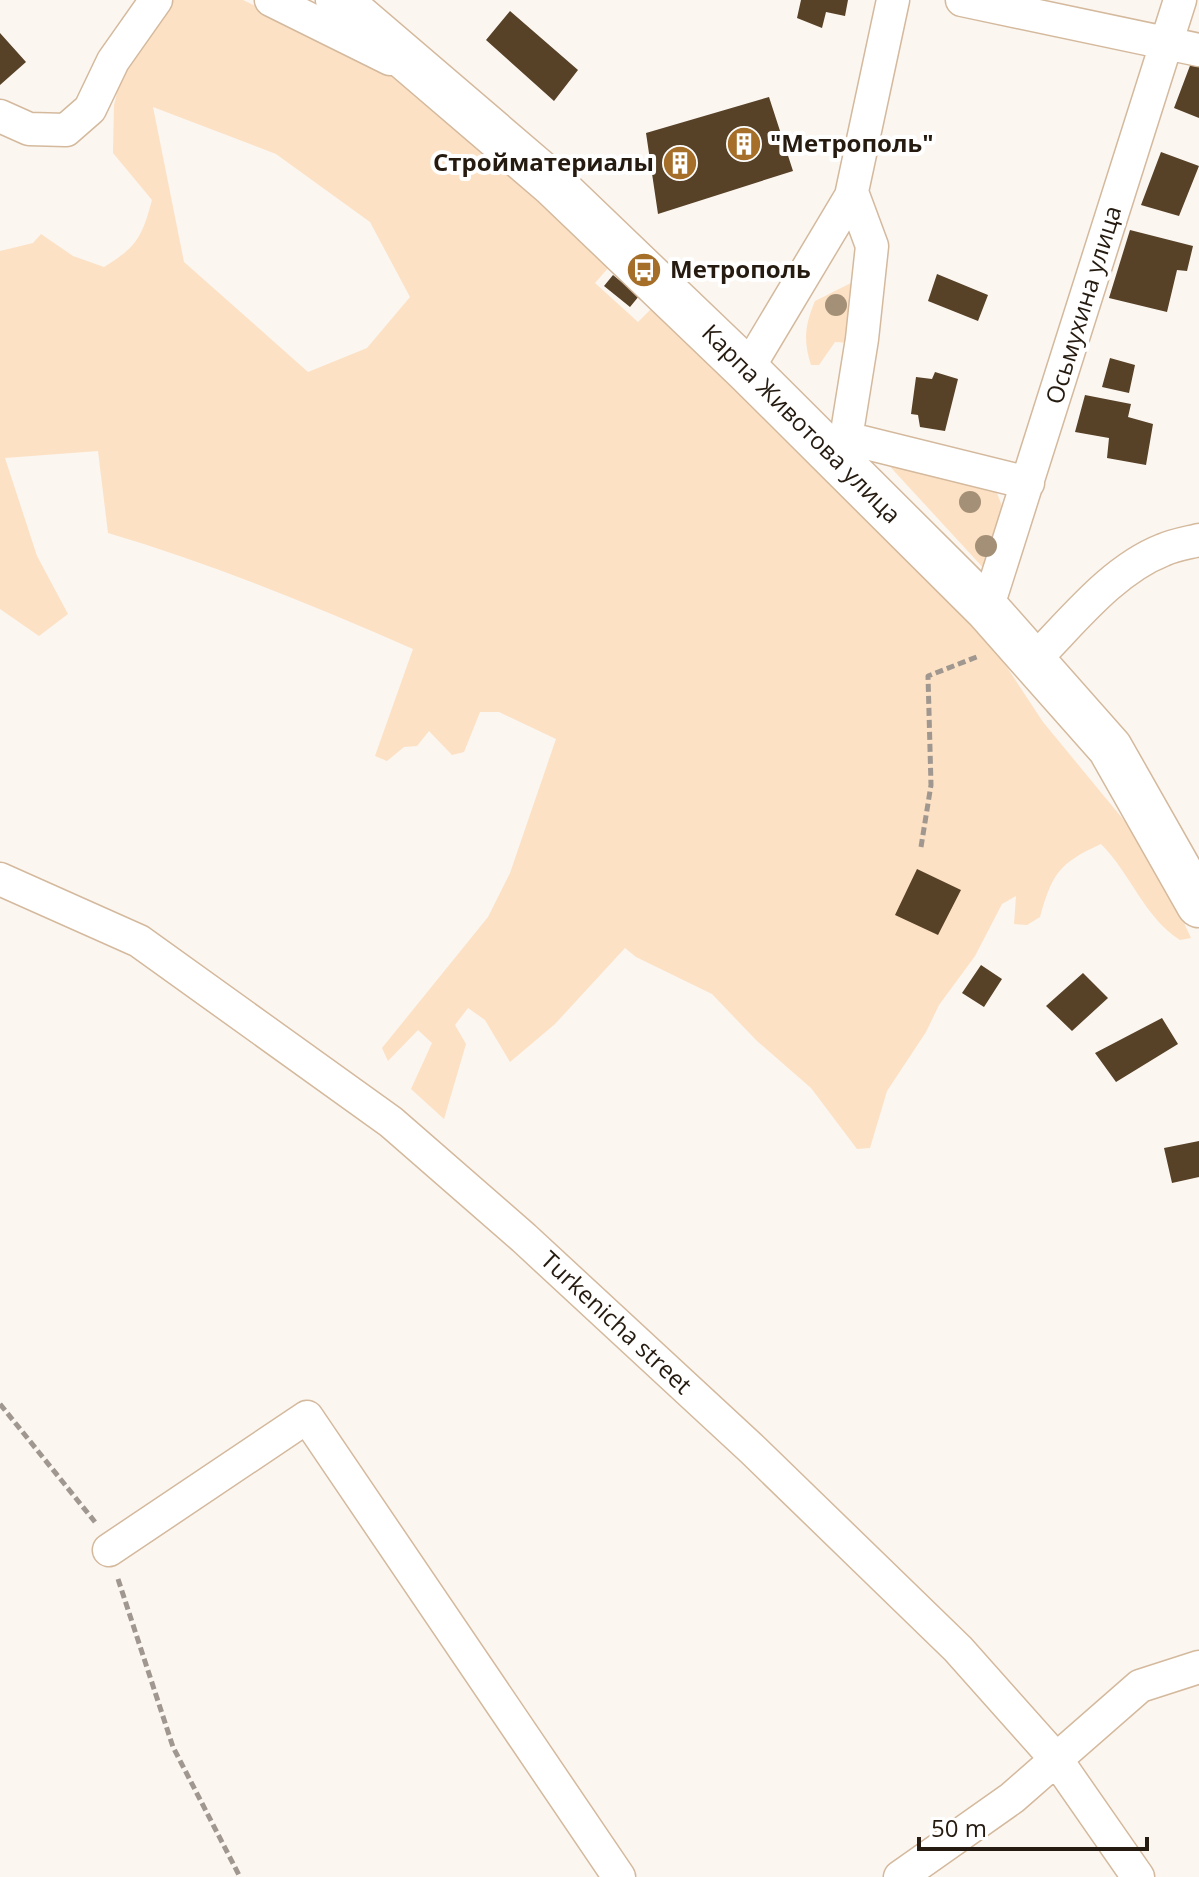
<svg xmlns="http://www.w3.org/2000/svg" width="1199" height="1877" viewBox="0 0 1199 1877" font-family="'Open Sans',sans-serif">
	<rect width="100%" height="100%" fill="#fbf6f0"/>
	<!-- green -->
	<path fill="#fce1c4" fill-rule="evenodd" d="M170,0H243L407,80L609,267L595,283L638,322L653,307L970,611L1043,722L1127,824L1172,897L1191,938L1180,940C1144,917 1131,874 1101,844C1059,863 1052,874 1040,917L1027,925L1014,924L1016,896L1002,904L975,956L939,1005L926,1032L887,1091L870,1148L857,1149L811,1088L757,1041L712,994L636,957L625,948L555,1024L510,1062L485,1020L468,1008L455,1025L466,1044L444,1119L411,1089L432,1043L418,1030L388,1061L382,1048L488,917L510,873L556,739L499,712H480L464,752L452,755L429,731L417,746L404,747L387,761L375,756L413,649C313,605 213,564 108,533L98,451L5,458L37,556L68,614L39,636L0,609V251L33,243L41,234L73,256L104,267C137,247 142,237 152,200L113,153L114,105L121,77ZM153,107L276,154L370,222L410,297L367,348L308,372L184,262Z
		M853,282L851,343L835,342L819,365H811C803,340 805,325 815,301Z
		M883,459L995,488L1006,516L988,573Z"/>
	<!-- building -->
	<path fill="#574127" d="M801,0H848L845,16L826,12L822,28L797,18Z
		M510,11L578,70L554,101L486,40Z
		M0,33L26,62L0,85Z
		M1191,63L1199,66V118L1174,108Z
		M769,97L793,171L658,214L646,133Z
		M1161,152L1199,166L1179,216L1141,205Z
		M1130,230L1193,246L1187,271L1177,270L1167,312L1109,298Z
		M937,274L988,295L978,321L928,301Z
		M613,275L639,296L630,307L604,286Z
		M1110,358L1135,365L1129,393L1102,387Z
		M935,372L958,379L945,431L920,427L918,415L911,414L916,377L932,379Z
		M1085,395L1131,404L1128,417L1153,424L1146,465L1107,458L1109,438L1075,432Z
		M917,869L961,890L938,935L895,915Z
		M981,965L1002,979L984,1007L962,993Z
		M1083,973L1108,998L1072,1031L1046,1006Z
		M1162,1018L1178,1044L1116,1082L1095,1053Z
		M1199,1141V1177L1172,1183L1164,1148Z"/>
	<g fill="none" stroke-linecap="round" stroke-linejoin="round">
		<!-- minor casing -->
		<g stroke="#d4b99d" stroke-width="35">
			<path id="minor" d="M271,0L390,59
				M962,0L1199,50
				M0,116L29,129L66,130L90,109L113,61L156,0
				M747,370L851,196L893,0
				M846,438L1028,483
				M842,463L862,339L872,246L852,192
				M987,609L1180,0
				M1034,660C1072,622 1112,570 1163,550C1174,545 1187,543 1199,540
				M0,879L139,941L391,1122L524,1238L753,1450L958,1649L1056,1759L1138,1877
				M109,1550L307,1417L619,1877
				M900,1877L1012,1798L1140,1686L1199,1667"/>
		</g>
		<!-- secondary casing -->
		<g stroke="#d4b99d" stroke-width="47">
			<path id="secondary" d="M338,0L554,185L747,370L987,609L1110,748L1199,905"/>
		</g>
		<!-- path -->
		<path stroke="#a09890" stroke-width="5" stroke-dasharray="8 4" stroke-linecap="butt" d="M921,847L931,785L928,676L979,656
			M0,1404L95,1522
			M118,1579L173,1747L240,1877"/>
		<!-- minor -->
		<use href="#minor" stroke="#fff" stroke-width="32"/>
		<!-- secondary -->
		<use href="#secondary" stroke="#fff" stroke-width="44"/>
	</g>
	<!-- trees -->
	<g fill="#a49076">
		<circle cx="836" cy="305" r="11"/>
		<circle cx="970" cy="502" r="11"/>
		<circle cx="986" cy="546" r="11"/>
	</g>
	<!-- icons -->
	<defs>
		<g id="building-disc" transform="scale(1.8)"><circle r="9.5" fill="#a56f2a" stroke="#fff"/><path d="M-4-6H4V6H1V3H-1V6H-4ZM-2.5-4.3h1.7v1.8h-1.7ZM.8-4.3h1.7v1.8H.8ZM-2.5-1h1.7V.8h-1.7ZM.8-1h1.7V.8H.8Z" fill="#fff"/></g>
		<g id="bus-disc" transform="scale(1.8)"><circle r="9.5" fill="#a56f2a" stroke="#fff"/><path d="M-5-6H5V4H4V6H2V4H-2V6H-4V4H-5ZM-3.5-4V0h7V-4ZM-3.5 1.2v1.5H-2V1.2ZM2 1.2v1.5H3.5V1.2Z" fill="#fff"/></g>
	</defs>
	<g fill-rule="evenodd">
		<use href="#building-disc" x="744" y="144"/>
		<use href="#building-disc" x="680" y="163"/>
		<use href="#bus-disc" x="644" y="270"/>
	</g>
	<g text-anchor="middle" stroke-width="8" stroke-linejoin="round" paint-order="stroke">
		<!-- poi labels -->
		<g font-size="24" font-weight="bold" fill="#251b10" stroke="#fff" text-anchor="start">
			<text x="770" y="152">"Метрополь"</text>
			<text x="654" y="171" text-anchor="end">Стройматериалы</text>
			<text x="670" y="278">Метрополь</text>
		</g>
		<!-- street labels -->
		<g font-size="24" fill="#251b10" stroke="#fff">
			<text transform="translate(1084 305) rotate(-73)" y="8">Осьмухина улица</text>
			<text transform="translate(801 424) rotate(45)" y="8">Карпа Животова улица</text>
			<text transform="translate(616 1323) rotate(43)" y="8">Turkenicha street</text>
		</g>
	</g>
	<!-- scale -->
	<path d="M919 1837v12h228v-12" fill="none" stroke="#251b10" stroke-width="4"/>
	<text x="931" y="1837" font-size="24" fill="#251b10" stroke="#ffffff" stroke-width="6" paint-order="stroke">50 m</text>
</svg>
